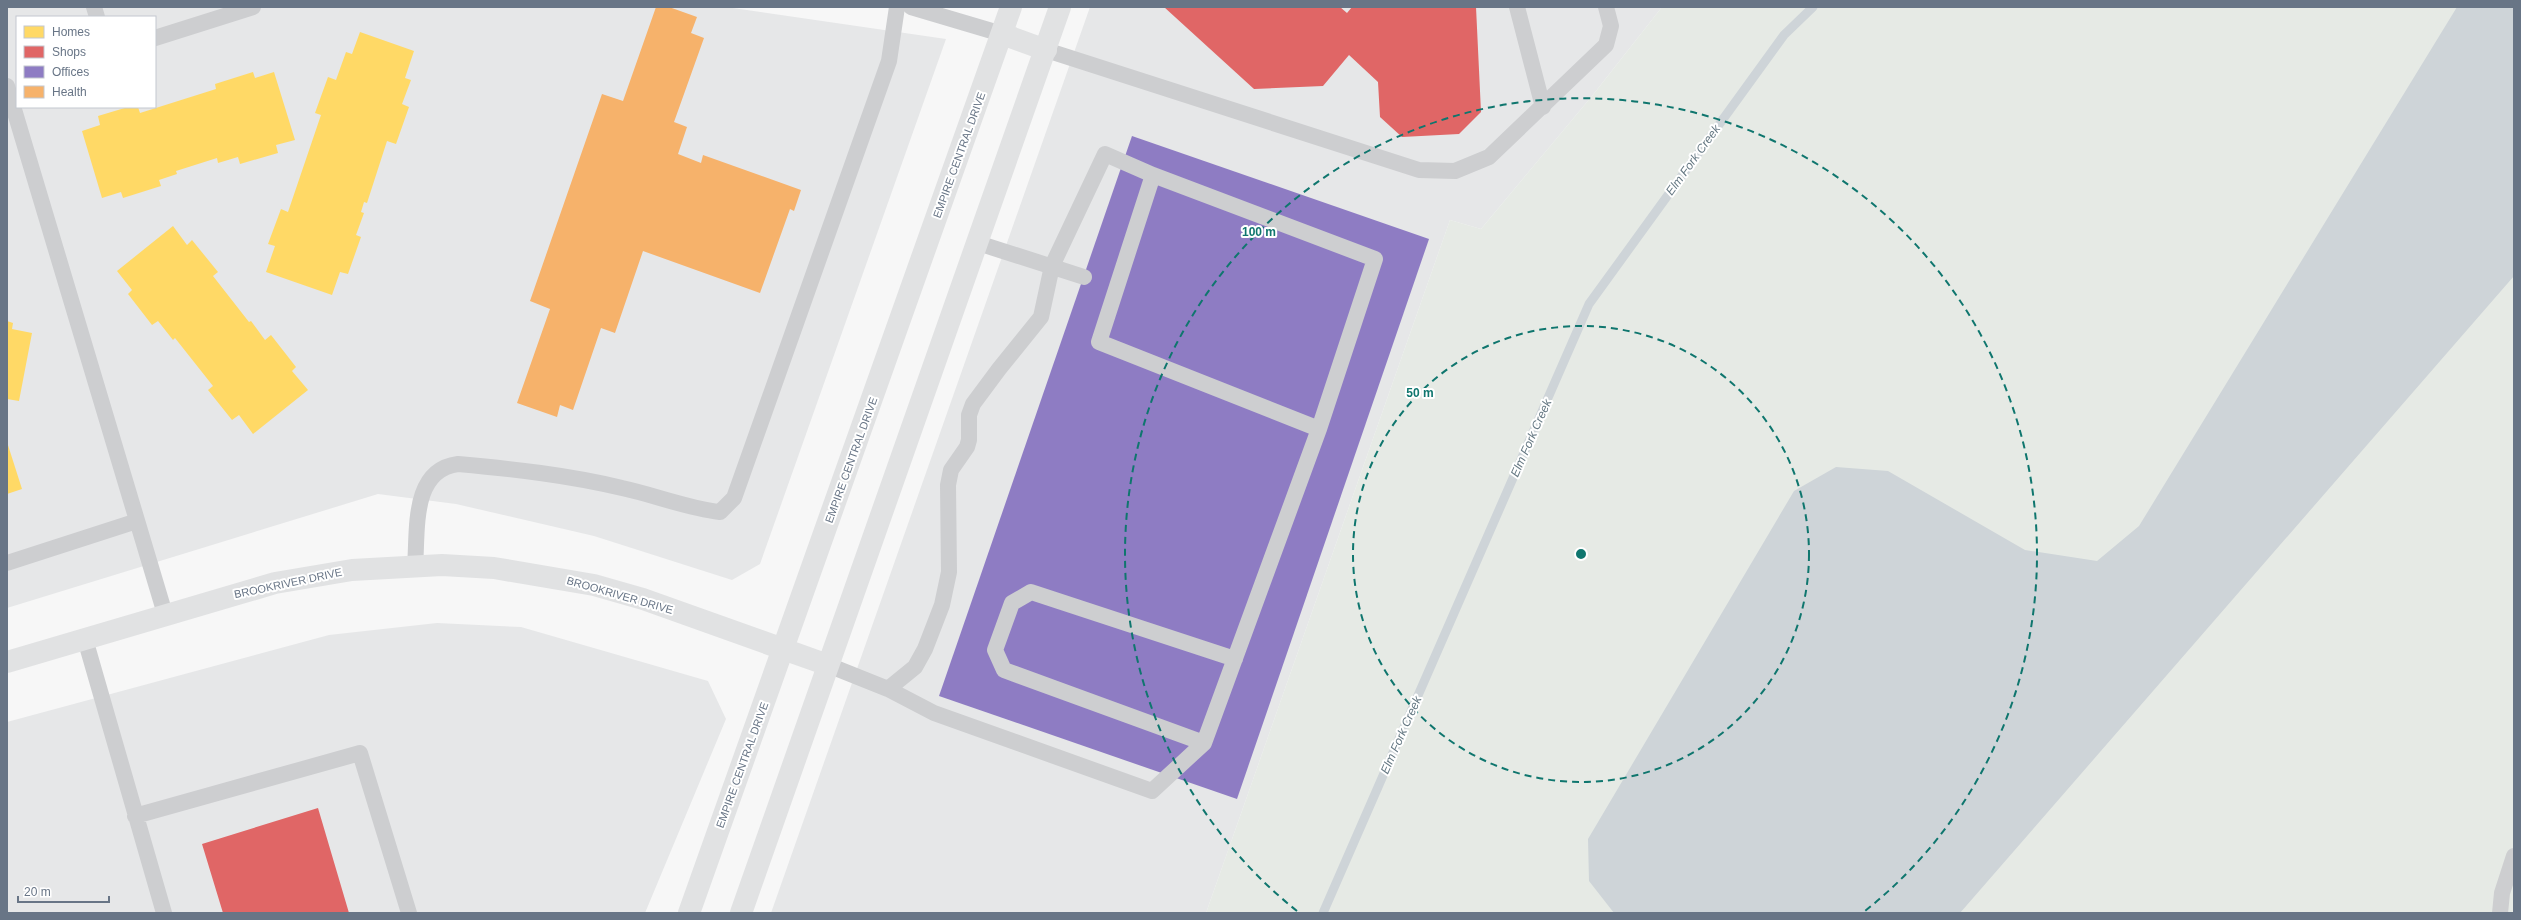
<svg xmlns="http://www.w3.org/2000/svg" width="2521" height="920" viewBox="0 0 2521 920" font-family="Arial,sans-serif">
	<rect width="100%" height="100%" fill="#f7f7f7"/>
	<!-- built -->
	<path fill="#e6e7e8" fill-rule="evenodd" d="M7,7H726L946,39L760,564L732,580L594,536L456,504L378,494L7,608ZM17,17H155V107H17Z
		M1090,7H1662L1592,96L1481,229L1450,220L1206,913H771Z
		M437,623L521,627L708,681L726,719L645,913H7V722L329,635Z"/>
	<!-- green -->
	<path fill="#e6eae5" d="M1662,7H2514V913H1206L1450,220L1481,229L1592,96Z"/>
	<!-- water -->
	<path fill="#ced4d8" d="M2457,7H2514V276L1960,913H1614L1589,881L1588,839L1794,491L1836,467L1888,471L2025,550L2097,561L2139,526Z"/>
	<!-- homes -->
	<path fill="#ffd966" d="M360,32L414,51L405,78L411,80L402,104L409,107L396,144L387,141L367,203L364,202L361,212L364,213L356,235L361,237L348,274L340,272L332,295L266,272L275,246L268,244L281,209L288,212L321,115L315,113L328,77L336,80L346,52L352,54Z
		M253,72L255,78L274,72L295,140L276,145L278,153L240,164L238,157L218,163L217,158L176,171L177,174L159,180L161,186L123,198L121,192L102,198L82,131L100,125L98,116L128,107H138L140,113L216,89L215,84Z
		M173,226L187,245L192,240L218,272L213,276L249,322L251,321L265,340L271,335L296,367L292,371L308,390L253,434L239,415L232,420L208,390L213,386L175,338L173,340L158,321L152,325L128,294L132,290L117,271Z
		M7,321L13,323L12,329L32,333L19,401L7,399Z
		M7,442L22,489L7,494Z"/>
	<!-- shops -->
	<path fill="#e06666" d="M1164,7H1340L1347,13L1352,7H1476L1481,112L1459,134L1402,137L1380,117L1378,82L1349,55L1323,86L1254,89Z
		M318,808L349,913H223L202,844Z"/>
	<!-- offices -->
	<path fill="#8e7cc3" d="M1132,136L1429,239L1237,799L939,696Z"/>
	<!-- health -->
	<path fill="#f6b26b" d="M656,7H669L697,17L691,33L704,38L674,122L687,127L678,154L701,163L703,155L801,190L794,211L790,209L760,293L643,251L615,333L601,328L573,410L560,405L557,417L517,403L550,309L530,301L602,94L623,101Z"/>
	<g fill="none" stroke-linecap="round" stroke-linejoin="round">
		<!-- stream -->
		<path stroke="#ced4d8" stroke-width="9" d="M1323,913L1589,304L1784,35L1813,7"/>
		<!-- lane -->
		<path stroke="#cdced0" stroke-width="16" d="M94,7L97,17
			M911,7L1002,34
			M1517,7L1543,107
			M155,38L253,7
			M1046,50L1419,170L1455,171L1489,157L1606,45L1611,26L1606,7
			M7,86L165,614
			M1153,175L1099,342L1319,429
			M978,243L1084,277
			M7,563L137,521
			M415,566C418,530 411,470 458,464C513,469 568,475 622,488C655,495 686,508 720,512L734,498L889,61L897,7
			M85,639L164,913
			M828,665L888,689L934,713L1152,791L1204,743L1319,429L1375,259L1153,175L1105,154L1052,266L1041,317L999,369L973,404L969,415V440L967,447L951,470L948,485L949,572L942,605L925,649L915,667L888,689
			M1204,743L1004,670L995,650L1012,603L1031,592L1235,659
			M135,816L360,753L409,913
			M2500,913L2502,893L2514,856"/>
		<!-- secondary -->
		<path stroke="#e1e2e3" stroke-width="22" d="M1002,34L1046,50
			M7,662L275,583L352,570L442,565L494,568L594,585L643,599L828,665
			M689,913L1011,7
			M741,913L1060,7"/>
	</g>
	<!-- distance rings -->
	<g fill="none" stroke="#0f766e" stroke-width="2" stroke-dasharray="7 5">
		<circle cx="1581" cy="554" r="228"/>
		<path d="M1297 911A456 456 0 1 1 1865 911"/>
	</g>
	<g text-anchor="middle" stroke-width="4" stroke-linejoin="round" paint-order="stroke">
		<!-- street labels -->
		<g font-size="11" fill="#687586" stroke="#fff">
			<text transform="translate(959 155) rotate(-70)" y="4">EMPIRE CENTRAL DRIVE</text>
			<text transform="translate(851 460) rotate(-70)" y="4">EMPIRE CENTRAL DRIVE</text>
			<text transform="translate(288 583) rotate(-12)" y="4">BROOKRIVER DRIVE</text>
			<text transform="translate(620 595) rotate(16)" y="4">BROOKRIVER DRIVE</text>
			<text transform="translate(742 765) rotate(-70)" y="4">EMPIRE CENTRAL DRIVE</text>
		</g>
		<!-- water labels -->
		<g font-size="12" font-style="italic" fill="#647782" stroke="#fff">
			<text transform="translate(1693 160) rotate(-54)" y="4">Elm Fork Creek</text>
			<text transform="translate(1531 438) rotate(-66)" y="4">Elm Fork Creek</text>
			<text transform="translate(1401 735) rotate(-66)" y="4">Elm Fork Creek</text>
		</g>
	</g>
	<circle cx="1581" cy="554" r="6" fill="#0f766e" stroke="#fff" stroke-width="2"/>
	<g font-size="12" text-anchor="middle" font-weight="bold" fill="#0f766e" stroke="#fff" stroke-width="4" stroke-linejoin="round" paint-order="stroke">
		<text x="1259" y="236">100 m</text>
		<text x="1420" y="397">50 m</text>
	</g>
	<!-- border -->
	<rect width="2521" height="920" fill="none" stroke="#687586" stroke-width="16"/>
	<!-- legend -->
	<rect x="16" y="16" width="140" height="92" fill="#ffffff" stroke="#c3c8cf"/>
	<rect x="24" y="26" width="20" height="12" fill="#ffd966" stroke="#c3c8cf"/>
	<text x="52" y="36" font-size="12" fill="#687586">Homes</text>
	<rect x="24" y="46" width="20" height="12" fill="#e06666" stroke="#c3c8cf"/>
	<text x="52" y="56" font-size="12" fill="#687586">Shops</text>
	<rect x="24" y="66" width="20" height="12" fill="#8e7cc3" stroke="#c3c8cf"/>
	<text x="52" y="76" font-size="12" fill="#687586">Offices</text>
	<rect x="24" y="86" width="20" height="12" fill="#f6b26b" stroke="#c3c8cf"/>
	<text x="52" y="96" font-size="12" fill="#687586">Health</text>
	<!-- scale -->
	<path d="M18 896v6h91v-6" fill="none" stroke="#687586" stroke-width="2"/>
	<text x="24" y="896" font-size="12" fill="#687586" stroke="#ffffff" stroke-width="3" paint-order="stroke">20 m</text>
</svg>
